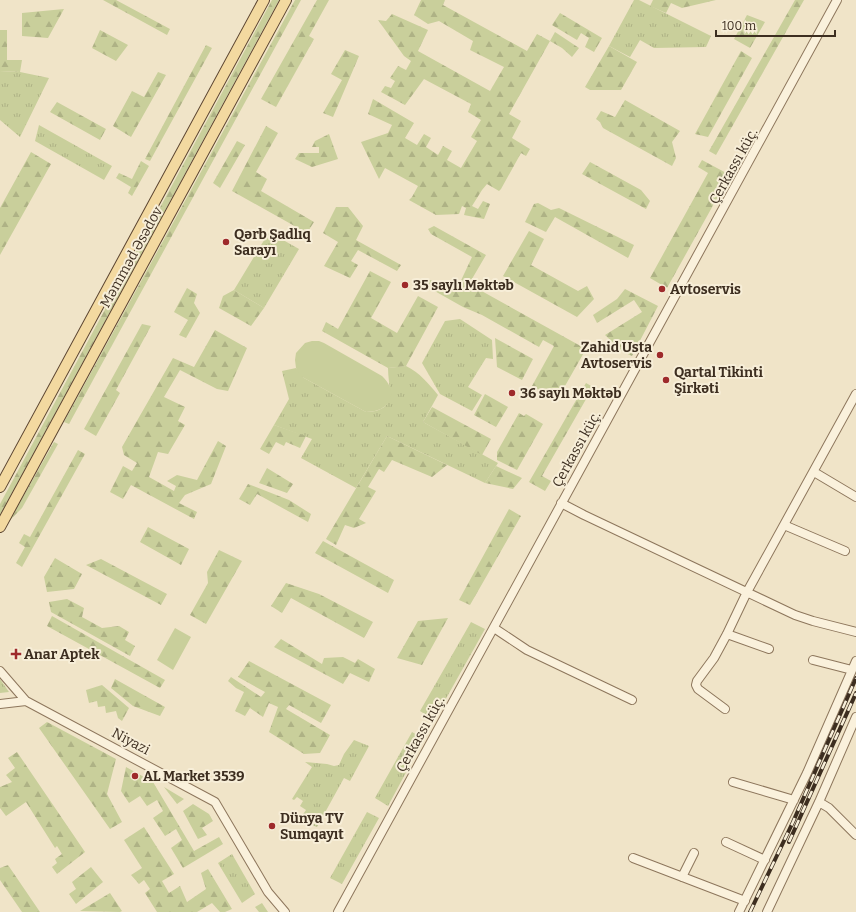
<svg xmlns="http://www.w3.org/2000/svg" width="856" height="912" viewBox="0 0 856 912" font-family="Bitter,serif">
	<defs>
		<pattern id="grass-tufts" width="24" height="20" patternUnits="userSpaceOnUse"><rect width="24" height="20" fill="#c9cf9b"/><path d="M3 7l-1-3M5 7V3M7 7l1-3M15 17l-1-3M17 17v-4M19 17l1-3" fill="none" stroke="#aeb285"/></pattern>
		<pattern id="forest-firs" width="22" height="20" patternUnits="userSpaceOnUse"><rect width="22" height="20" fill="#c9cf9b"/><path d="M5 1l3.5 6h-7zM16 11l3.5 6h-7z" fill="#aeb285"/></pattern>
	</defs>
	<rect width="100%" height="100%" fill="#f0e4c8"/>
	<!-- grass -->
	<path fill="url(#grass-tufts)" d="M634,0H639L711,36L706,47L654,48L640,40L630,57L609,46Z
		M0,71L20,72L49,78L20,137L0,120Z
		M39,125L112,166L104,180L35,141Z
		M269,232L299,249L264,308L234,290Z
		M460,319L492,340L493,359L486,358L468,387L482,395L472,411L440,394L422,363L445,321Z
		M406,366C420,373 428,383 438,395L423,422L498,463L485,483L387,436L356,488L301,458L312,439L274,425L289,399L282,371L296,368L304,378L366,412C399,411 388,389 388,368Z
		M471,622L485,629L434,720L420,711Z
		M0,679L9,692L0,693Z
		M412,732L424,739L388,806L375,798Z
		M354,740L369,746L350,781L344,778L317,827L299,820L306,810L300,806L303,801L297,797L294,800L292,799L312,767L305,762L327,764L334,766L339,765L344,754Z
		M164,787L184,799L177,804Z
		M367,812L379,818L342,884L330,878Z
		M232,854L255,894L242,903L218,863Z
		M262,903L268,912H259L255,907Z"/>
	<!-- forest -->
	<path fill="url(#forest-firs)" d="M103,0H116L170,29L167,35Z
		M272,0H279L0,515V504Z
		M295,0H301L69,424L64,422Z
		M317,0H329L309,36L314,39L276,107L261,99Z
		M421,0H445L443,5L527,51L537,34L550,41L555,32L579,48L572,57L562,48L550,41L509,114L521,121L512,138L530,149L526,156L521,153L501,189L499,191L487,184L482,190L472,206L478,209L483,201L490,204L484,219L464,215L466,208L462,206L459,214L436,215L409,200L412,197L418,186L385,168L379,179L361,142L388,133L392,125L368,114L373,99L414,123L405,138L417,145L424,134L431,138L426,147L438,155L443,146L452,151L447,160L461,168L477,141L471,137L481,120L468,112L471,104L424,79L405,105L381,92L385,86L391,88L395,81L390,78L398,66L406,70L411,61L404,56L378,20L386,21L392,14L428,30L418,51L490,91L504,67L470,50L473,41L439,21L428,24L414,15Z
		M653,0H716L682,8L671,3L666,13L650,6Z
		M795,0H804L716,155L709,151Z
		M64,9L48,38L22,36V13Z
		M560,13L602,38L594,52L585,47L589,38L581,33L577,40L552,25Z
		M747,15L765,22L750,48L734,39Z
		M0,30H7V60H22L20,72L0,71Z
		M100,30L128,45L116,61L92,48Z
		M206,45L212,48L150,161L145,159Z
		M609,46L637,62L621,90H590L585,87Z
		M345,50L359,56L333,117L323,113L342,80L331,74Z
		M741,51L752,58L708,137L695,134Z
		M158,72L166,75L131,137L113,126L132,91L144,97Z
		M625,100L680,131L672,142L676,158L672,166L603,128L600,122L596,119L601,111L615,117Z
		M57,102L106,129L100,140L50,112Z
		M266,126L278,133L256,172L267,179L261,191L314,222L307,233L232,191Z
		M329,134L338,159L312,167L295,159L299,153H319V147H312L315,141Z
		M237,141L245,145L220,188L213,183Z
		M31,152L51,164L0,255V208Z
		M702,160L730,175L667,288L650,278L708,173L698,167Z
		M141,161L149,166L132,196L128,193L131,187L116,178L119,173L132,179Z
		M590,162L641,190L650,201L646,209L582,174Z
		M538,203L551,210L559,208L634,245L628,258L555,217L546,232L525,222L534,204Z
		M336,207H348L363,226L356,240L401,265L397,271L358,250L351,261L358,265L350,278L324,266L338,242L323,233Z
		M434,226L486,255L469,284L586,349L557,400L532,386L554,346L543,340L539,347L482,315L463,307L424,285L427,279L457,289L472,257L431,234L428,229Z
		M529,231L544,239L531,265L578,291L587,286L594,299L577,317L503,276Z
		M370,271L391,282L371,318L397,333L418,296L438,307L406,366L388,368L322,331L326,322L338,329Z
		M187,288L197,294L194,303L200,313L186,338L179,335L188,320L174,312Z
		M625,289L658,306L632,356L623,352L605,335L642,312L634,300L597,323L593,315L617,299Z
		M234,290L264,308L251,326L219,308L223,296Z
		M142,324L151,326L116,390L120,393L96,436L84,429Z
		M215,330L247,348L228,391L217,389L180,370L164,397L185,407L178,421L185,425L168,454L158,452L149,477L174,491L176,486L167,481L177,475L197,480L218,441L226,446L211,484L185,495L179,503L197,512L194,519L131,485L123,499L110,492L123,466L132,471L137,463L124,455L122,447L173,358L194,367Z
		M495,338L533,359L522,380L497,367Z
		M586,383L593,387L542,476L551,481L545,491L529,482Z
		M485,394L508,407L496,427L474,415Z
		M432,407L491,439L482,455L423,422Z
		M519,413L524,416L526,414L543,424L517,470L497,460V452Z
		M274,425L306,436L300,448L286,442L284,446L276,442L269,454L260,449Z
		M387,436L447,465L432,477L392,460L384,472L379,469L368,487L376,491L359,519L366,523L354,528L345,525L336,545L326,539Z
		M54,442L58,444L22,508L10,520Z
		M78,450L85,454L22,567L16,563L25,547L19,543L24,534L30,537Z
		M496,466L522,478L513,489L485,483Z
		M267,468L293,484L287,493L259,483Z
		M248,484L289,500L311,514L308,522L257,494L250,505L239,499Z
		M509,509L521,516L470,605L459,600Z
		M148,527L189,549L181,565L140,542Z
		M323,541L394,580L388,593L315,553Z
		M219,550L242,561L206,624L190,615L208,583L207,572Z
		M55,558L82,574L74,589L47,592L44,577Z
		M101,559L167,594L161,605L86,565Z
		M286,583L319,594L373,622L364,638L291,598L282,613L271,606Z
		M67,599L84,608L82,617L102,628L119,626L129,632L125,640L135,646L130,656L51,612L49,602Z
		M52,616L165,680L160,688L47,626Z
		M448,618L422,665L397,658L418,621Z
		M281,639L322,664L324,658L343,657L355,663L358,659L375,669L369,682L350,673L343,684L274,647Z
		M249,661L331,705L321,723L289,705L286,709L330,735L320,753L304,754L269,732L278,707L269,703L263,717L250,708L245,716L235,711L244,692L236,688L228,681L231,677L261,697L265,692L238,677Z
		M115,679L165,707L160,716L133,706L111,688Z
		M102,685L129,708L122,721L118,718L116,711L106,713L105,706L98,707L97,701L89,703L86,690Z
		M47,722L116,759L107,794L122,822L110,829L39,728Z
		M17,752L85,852L57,874L52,867L57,863L55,859L62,854L57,846L55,848L26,802L6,816L0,808V787L12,782L6,775L15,768L8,758Z
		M126,767L153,782L194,851L219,837L223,844L183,868L171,848L182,840L176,829L165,836L153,818L163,811L157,800L147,806L140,796L129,803L121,791Z
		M193,804L209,814L213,821L202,828L207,835L198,839L183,811Z
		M144,827L174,874L162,881L169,893L180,886L187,902L206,889L201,873L208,869L232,909L225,912H220L212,903L197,912H157L145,893L150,889L144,880L139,884L131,875L142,868L124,840Z
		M8,865L40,912H22L0,880V868Z
		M91,867L103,882L76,904L69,894L76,889L72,882Z
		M110,893L122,911L120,912L80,911Z"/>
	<!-- garden -->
	<path fill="#c9cf9b" d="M312,341H319L324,343L382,376C400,393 390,412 366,412L304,378L299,374L296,368L295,360L296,353L305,343Z
		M175,628L191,637L173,670L157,660Z"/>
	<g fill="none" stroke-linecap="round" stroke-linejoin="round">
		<!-- minor casing -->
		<g stroke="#8d765c" stroke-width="10">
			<path id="minor" d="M814,472L856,497
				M561,503L584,515L795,615L813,621L856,632
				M784,525L845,551
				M494,628L527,650L632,700
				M727,634L769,649
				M813,660L852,670
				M0,671L26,701
				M0,704L26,701L215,802L268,892L285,912
				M725,709L698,689L696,685L697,681L714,658L727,634L747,592L856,394
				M733,782L794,800
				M819,802L829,808L856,835
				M726,842L765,860
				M633,858L745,901
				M682,877L694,853
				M338,912C502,607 673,305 837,0
				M739,912L807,773L856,661
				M767,912L819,802L856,717"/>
		</g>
		<!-- major casing -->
		<g stroke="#5b4430" stroke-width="12">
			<path id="major" d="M0,487L264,0
				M0,527L286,0"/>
		</g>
		<!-- minor -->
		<use href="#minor" stroke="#faf1dc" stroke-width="8"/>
		<!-- major -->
		<use href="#major" stroke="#f3d9a0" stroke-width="10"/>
		<!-- rail casing -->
		<g stroke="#3d2e20" stroke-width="4">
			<path id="rail" d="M789,842L856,693
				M750,912L793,822L856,678"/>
		</g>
		<!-- rail -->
		<use href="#rail" stroke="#f7eed8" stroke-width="2.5" stroke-dasharray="8" stroke-linecap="butt"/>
	</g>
	<!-- markers -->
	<g fill="#9e2a2b" stroke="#f7eed8" stroke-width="1.5">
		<circle cx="226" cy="242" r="4"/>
		<circle cx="405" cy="285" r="4"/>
		<circle cx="662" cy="289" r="4"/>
		<circle cx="660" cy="355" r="4"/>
		<circle cx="666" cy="380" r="4"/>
		<circle cx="512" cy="393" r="4"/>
		<path d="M14 648h4v4h4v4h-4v4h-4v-4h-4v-4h4z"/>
		<circle cx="135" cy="776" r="4"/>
		<circle cx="272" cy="826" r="4"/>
	</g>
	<g text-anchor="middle" stroke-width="4" stroke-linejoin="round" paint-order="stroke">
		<!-- street labels -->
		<g font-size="14" fill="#3d2e20" stroke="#f7eed8">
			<text transform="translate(733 166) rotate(-61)" y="5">Çerkassı küç.</text>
			<text transform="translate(131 257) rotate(-61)" y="5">Məmməd Əsədov</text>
			<text transform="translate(576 449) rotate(-61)" y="5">Çerkassı küç.</text>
			<text transform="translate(420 734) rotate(-61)" y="5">Çerkassı küç.</text>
			<text transform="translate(131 741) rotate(28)" y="5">Niyazi</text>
		</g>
		<!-- poi labels -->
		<g font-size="14" font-weight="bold" fill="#3d2e20" stroke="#f7eed8" text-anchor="start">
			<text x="234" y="239">Qәrb Şadlıq<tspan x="234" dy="16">Sarayı</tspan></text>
			<text x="413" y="290">35 saylı Məktəb</text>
			<text x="670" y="294">Avtoservis</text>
			<text x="652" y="352" text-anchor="end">Zahid Usta<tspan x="652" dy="16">Avtoservis</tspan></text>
			<text x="674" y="377">Qartal Tikinti<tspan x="674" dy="16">Şirkәti</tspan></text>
			<text x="520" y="398">36 saylı Məktəb</text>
			<text x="24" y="659">Anar Aptek</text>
			<text x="143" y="781">AL Market 3539</text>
			<text x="280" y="823">Dünya TV<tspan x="280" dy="16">Sumqayıt</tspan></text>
		</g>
	</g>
	<!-- scale -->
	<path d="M716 30v6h119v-6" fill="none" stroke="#3d2e20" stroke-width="2"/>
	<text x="722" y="30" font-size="12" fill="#3d2e20" stroke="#f7eed8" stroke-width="3" paint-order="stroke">100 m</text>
</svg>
